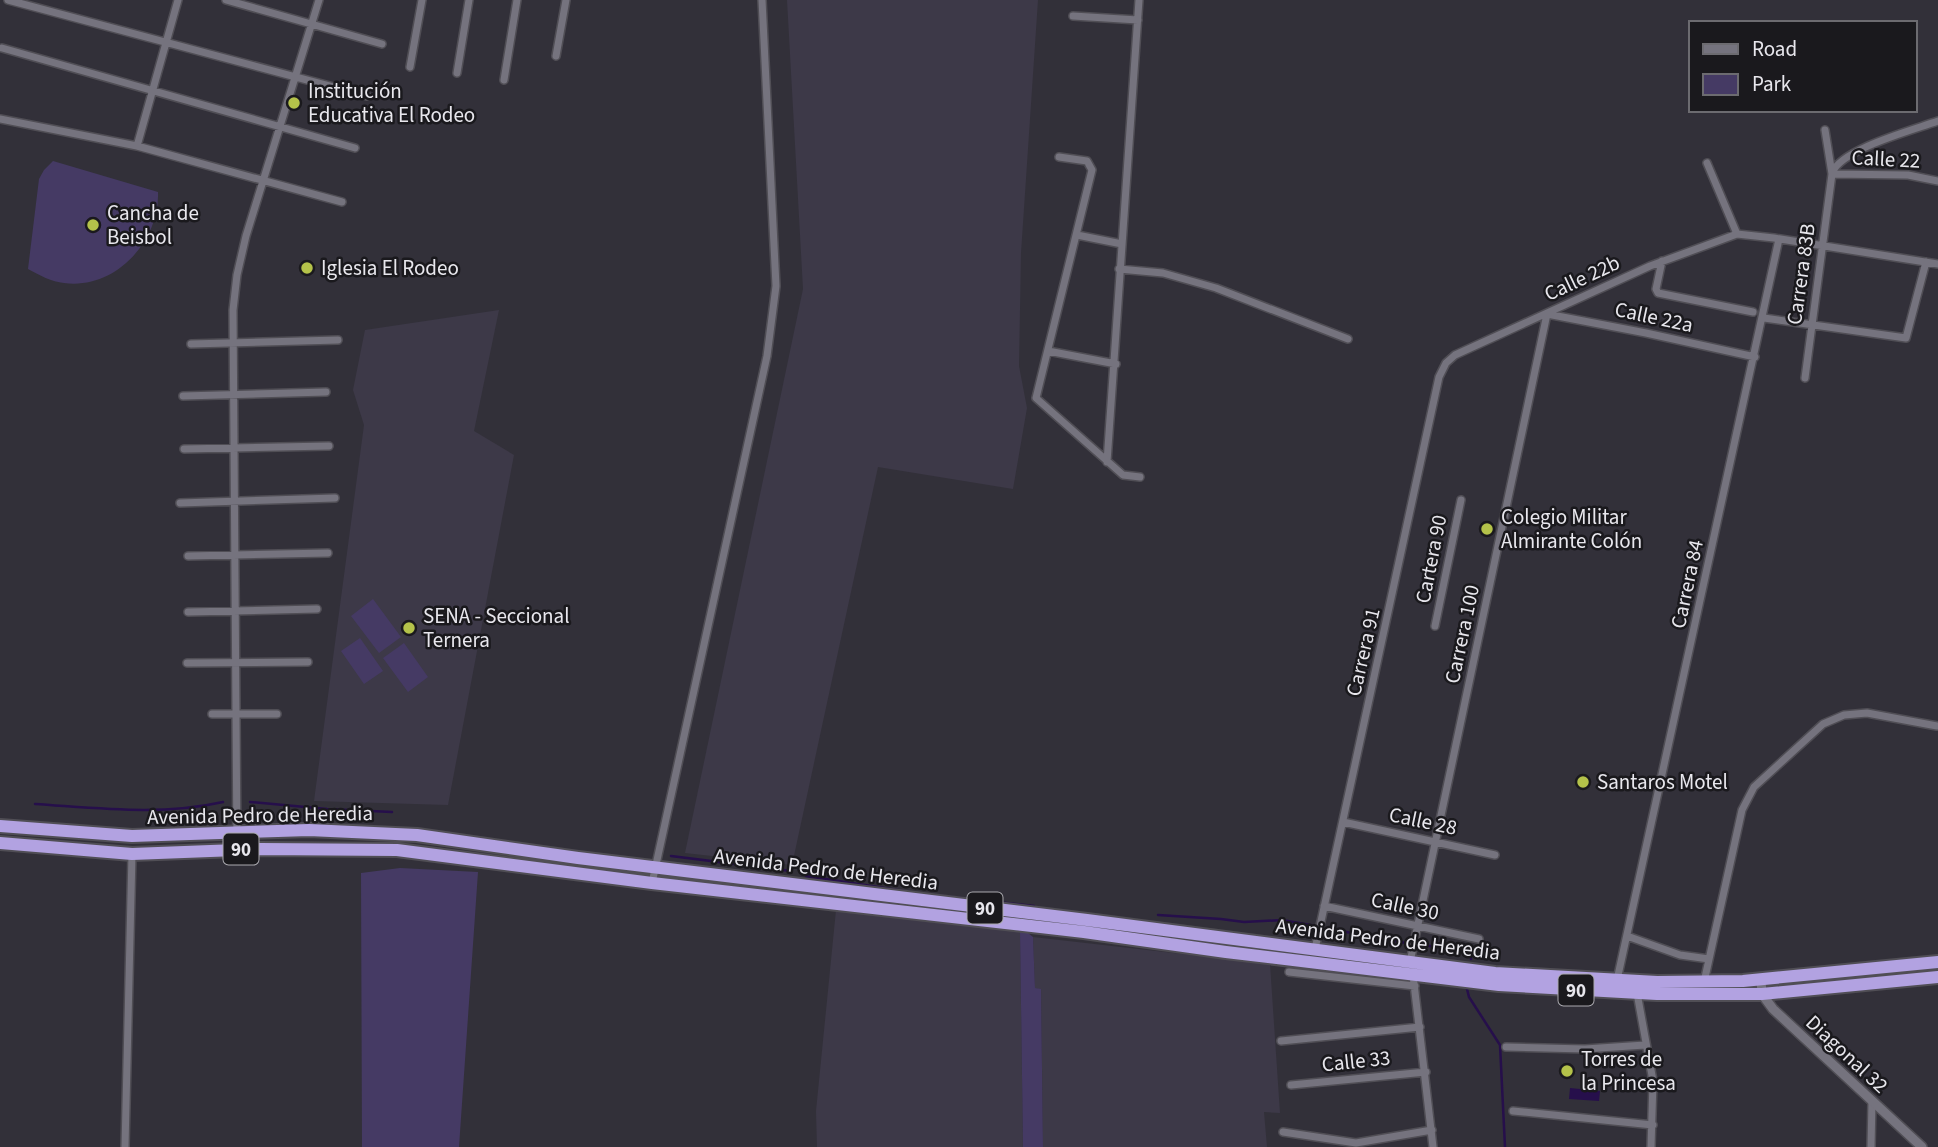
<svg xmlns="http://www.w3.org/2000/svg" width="1938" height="1147" viewBox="0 0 1938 1147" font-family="'Source Sans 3',sans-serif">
	<rect width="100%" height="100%" fill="#323039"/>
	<!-- built -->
	<path fill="#3d3948" d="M787,0H1038L1021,253L1019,366L1027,408L1013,489L878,467L792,865L685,853L803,289Z
		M499,310L474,431L514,455L448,805L314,801L364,425L353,390L365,330Z
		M836,910L1020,932L1023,1147H817L816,1111Z
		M1033,937L1270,964L1280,1113L1264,1112L1267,1147H1043L1041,990L1035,988Z"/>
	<!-- green -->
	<path fill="#453a64" d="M53,161L158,192C160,240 116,290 64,283C52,282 39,275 28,269L39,179L44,170Z
		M373,599L401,637L379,653L351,616Z
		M360,638L383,671L364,684L341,651Z
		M404,643L428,677L408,692L383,658Z
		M400,868L478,872L459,1147H362L361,873Z
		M1020,932L1028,933L1033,937L1035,988L1041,989L1043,1147H1023Z"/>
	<!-- water -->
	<path fill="#260f4b" d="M1570,1088L1600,1091L1599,1101L1569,1099Z"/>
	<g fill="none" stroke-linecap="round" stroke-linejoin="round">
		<!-- stream -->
		<path stroke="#260f4b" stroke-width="2.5" d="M250,802L327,809L392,812
			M35,804C98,808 161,816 223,802
			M671,856L791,871
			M806,876L910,892
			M934,895L1034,906
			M1158,915L1221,919L1244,922L1282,920L1316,926
			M1330,929L1406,943
			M1420,945L1470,950L1471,959
			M1467,989L1469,997L1500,1045L1505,1147"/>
		<!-- minor casing -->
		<g stroke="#504e55" stroke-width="10">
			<path id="minor" d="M8,0L367,96
				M226,0L382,44
				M1073,16L1138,20
				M2,48L355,148
				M556,56L566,0
				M410,67L422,0
				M457,73L469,0
				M504,80L517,0
				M0,119L137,146L342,202
				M137,146L178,0
				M1059,157L1087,161L1092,170L1036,398L1123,475L1140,477
				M1707,163L1737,234
				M1832,173C1841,149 1913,130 1938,121
				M1832,174L1908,175L1938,181
				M1077,235L1122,244
				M1662,261L1656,289L1658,293L1753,312
				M1119,269L1163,273L1216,288L1348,339
				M1764,318L1906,338L1926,262
				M191,344L338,340
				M1048,351L1116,364
				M1805,378L1832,174L1825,130
				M183,396L326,392
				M184,449L329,446
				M1107,462L1139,0
				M180,503L335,498
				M188,556L328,553
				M188,612L317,609
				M1435,626L1461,500
				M187,663L308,662
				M212,714H277
				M1343,822L1495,855
				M237,849L233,310L237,275L246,236L319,0
				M652,883L767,356L776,286L762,0
				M1324,906L1479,939
				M1627,936L1680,955L1709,959
				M1315,949L1439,377L1446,363L1455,355L1650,266L1737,234L1774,238L1938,264
				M1410,962L1547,314L1646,333L1755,357
				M1289,972L1415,986
				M1413,975L1433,1147
				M1617,980L1779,239
				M1704,982L1742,810L1754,787L1823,724L1844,715L1867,713L1937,726
				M1637,993L1653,1081L1651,1147
				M1281,1041L1420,1027
				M1506,1047L1585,1049L1645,1045
				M1291,1085L1426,1072
				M1513,1111L1653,1125
				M1283,1132L1356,1143L1432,1130
				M125,1147L132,854
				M1871,1147L1872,1101"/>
		</g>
		<!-- tertiary casing -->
		<g stroke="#504e55" stroke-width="12">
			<path id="tertiary" d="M1761,980L1762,994L1773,1009L1922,1147"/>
		</g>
		<!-- trunk casing -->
		<g stroke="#504e55" stroke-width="16">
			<path id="trunk" d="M0,826L132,836L309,830L417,835L578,858L1087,920L1495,973L1657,982L1743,981L1938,962
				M0,843L132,854L260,849L397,850L652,883L1084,932L1226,952L1499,985L1657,994H1762L1938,977"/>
		</g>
		<!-- minor -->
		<use href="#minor" stroke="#75737e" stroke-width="7"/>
		<!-- tertiary -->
		<use href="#tertiary" stroke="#75737e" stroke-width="9"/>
		<!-- trunk -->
		<use href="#trunk" stroke="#b2a2e1" stroke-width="12"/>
	</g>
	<!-- markers -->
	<g fill="#b4c24a" stroke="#1a191d" stroke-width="2.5">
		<circle cx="294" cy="103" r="7"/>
		<circle cx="93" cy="225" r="7"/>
		<circle cx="307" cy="268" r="7"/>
		<circle cx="1487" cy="529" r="7"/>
		<circle cx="409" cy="628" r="7"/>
		<circle cx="1583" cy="782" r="7"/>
		<circle cx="1567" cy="1071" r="7"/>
	</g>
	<g text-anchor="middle" stroke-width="5" stroke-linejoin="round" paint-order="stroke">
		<!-- shield labels -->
		<g fill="#1a191d" stroke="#aaa9af" stroke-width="2">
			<rect x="223.5" y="833.5" width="35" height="31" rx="5"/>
			<rect x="967.5" y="892.5" width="35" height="31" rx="5"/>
			<rect x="1558.5" y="974.5" width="35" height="31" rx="5"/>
		</g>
		<g font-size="19" font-weight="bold" fill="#e8e7ed">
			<text x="241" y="856">90</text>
			<text x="985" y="915">90</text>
			<text x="1576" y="997">90</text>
		</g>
		<!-- poi labels -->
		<g font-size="21" fill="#e8e7ed" stroke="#1a191d" text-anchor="start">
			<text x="308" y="98">Institución<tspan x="308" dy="24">Educativa El Rodeo</tspan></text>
			<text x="107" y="220">Cancha de<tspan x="107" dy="24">Beisbol</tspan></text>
			<text x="321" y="275">Iglesia El Rodeo</text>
			<text x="1501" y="524">Colegio Militar<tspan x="1501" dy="24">Almirante Colón</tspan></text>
			<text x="423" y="623">SENA - Seccional<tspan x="423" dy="24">Ternera</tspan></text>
			<text x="1597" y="789">Santaros Motel</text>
			<text x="1581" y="1066">Torres de<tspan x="1581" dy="24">la Princesa</tspan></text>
		</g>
		<!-- street labels -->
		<g font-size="21" fill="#e8e7ed" stroke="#1a191d">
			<text transform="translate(1886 159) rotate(3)" y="7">Calle 22</text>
			<text transform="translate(1801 274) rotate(-82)" y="7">Carrera 83B</text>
			<text transform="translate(1582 278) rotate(-25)" y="7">Calle 22b</text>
			<text transform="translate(1654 317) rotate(12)" y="7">Calle 22a</text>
			<text transform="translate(1431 559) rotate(-79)" y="7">Cartera 90</text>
			<text transform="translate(1687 584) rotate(-78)" y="7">Carrera 84</text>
			<text transform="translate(1462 634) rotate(-78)" y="7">Carrera 100</text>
			<text transform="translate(1363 652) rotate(-77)" y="7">Carrera 91</text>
			<text transform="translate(260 815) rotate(-1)" y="7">Avenida Pedro de Heredia</text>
			<text transform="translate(1423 821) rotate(12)" y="7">Calle 28</text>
			<text transform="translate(826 869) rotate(7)" y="7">Avenida Pedro de Heredia</text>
			<text transform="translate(1405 906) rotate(12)" y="7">Calle 30</text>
			<text transform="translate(1388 939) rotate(7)" y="7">Avenida Pedro de Heredia</text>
			<text transform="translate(1847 1054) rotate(43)" y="7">Diagonal 32</text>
			<text transform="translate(1356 1061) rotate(-6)" y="7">Calle 33</text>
		</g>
	</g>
	<!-- legend -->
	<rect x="1689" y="21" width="228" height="91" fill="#1a191d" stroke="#6c6b70" stroke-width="2"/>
	<rect x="1703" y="44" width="35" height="10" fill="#75737e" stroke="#6c6b70" stroke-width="2"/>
	<text x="1752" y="56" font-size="21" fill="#e8e7ed">Road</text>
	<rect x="1703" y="74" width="35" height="21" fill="#453a64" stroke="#6c6b70" stroke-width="2"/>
	<text x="1752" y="91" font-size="21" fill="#e8e7ed">Park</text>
</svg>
